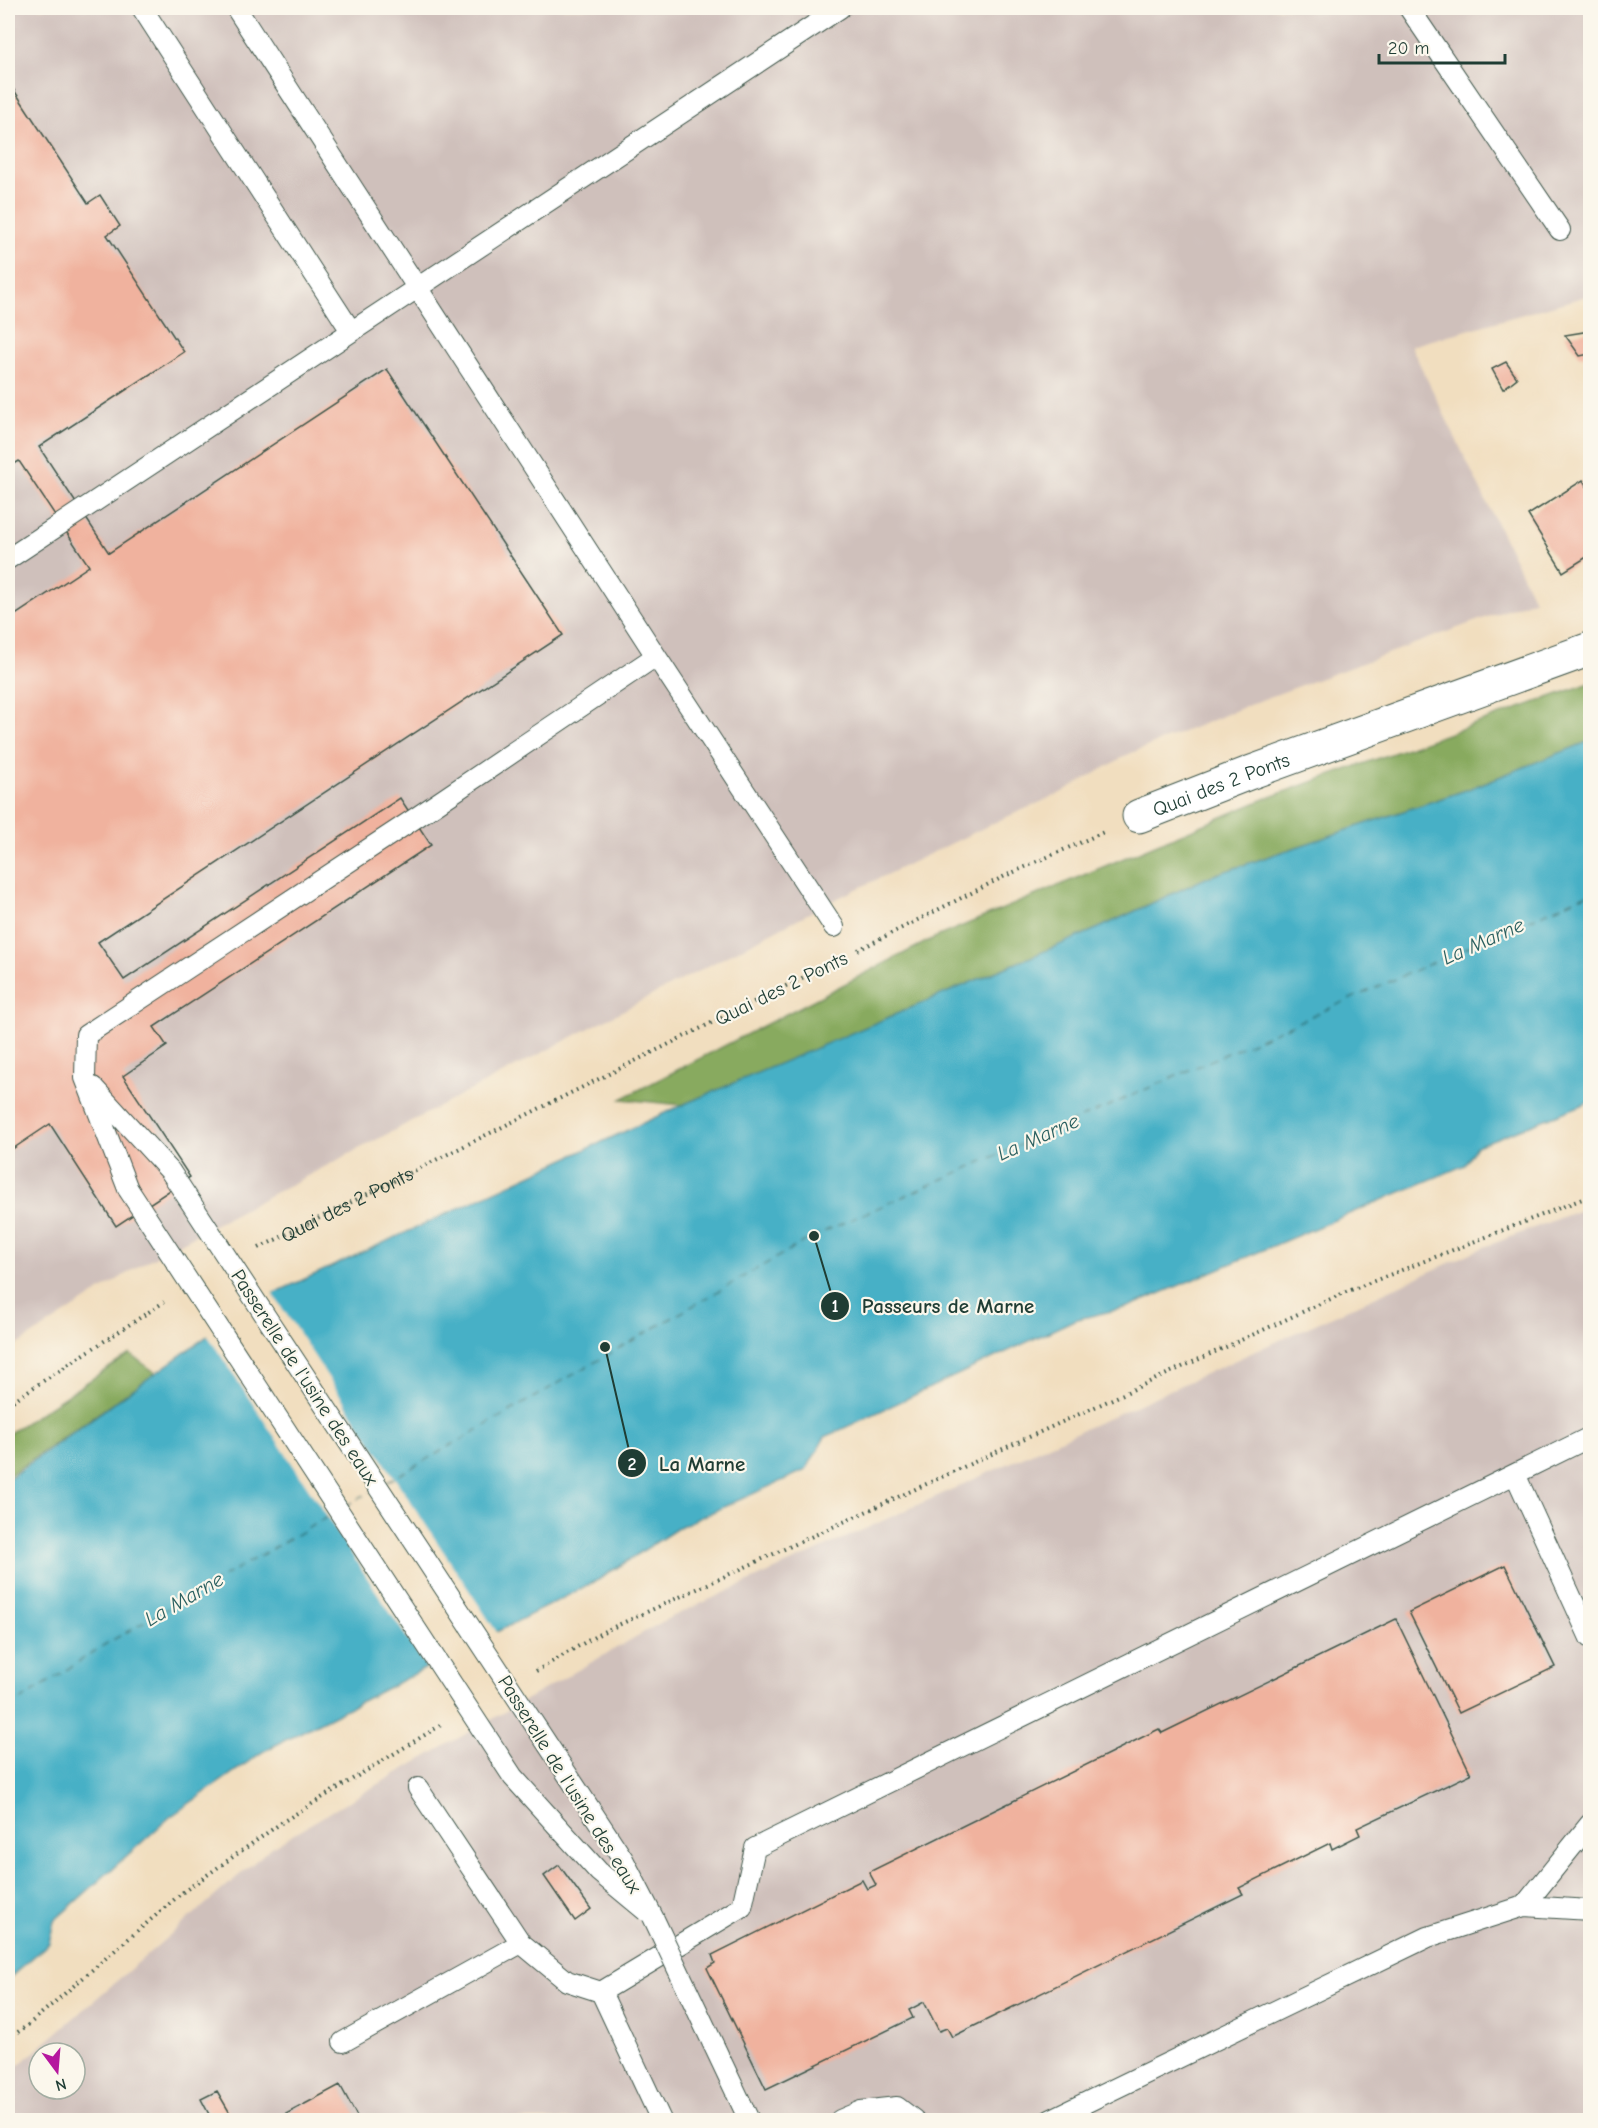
<svg xmlns="http://www.w3.org/2000/svg" width="1598" height="2128" viewBox="0 0 1598 2128" font-family="'Comic Neue',sans-serif">
	<rect width="100%" height="100%" fill="#fbf7ec"/>
	<filter id="ink" filterUnits="userSpaceOnUse"><feTurbulence type="fractalNoise" baseFrequency=".0167" numOctaves="2"/><feDisplacementMap in="SourceGraphic" scale="12" xChannelSelector="R" yChannelSelector="G"/><feConvolveMatrix kernelMatrix="1 2 1 2 8 2 1 2 1" color-interpolation-filters="sRGB"/></filter>
	<filter id="wash" filterUnits="userSpaceOnUse"><feTurbulence type="fractalNoise" baseFrequency=".008" numOctaves="4" result="noise"/><feDisplacementMap in="SourceGraphic" scale="24" xChannelSelector="R" yChannelSelector="G"/><feGaussianBlur stdDeviation="1.35" result="paint"/><feColorMatrix in="noise" values="0 0 0 0 0 0 0 0 0 0 0 0 0 0 0 0 0 1.4 0 .05"/><feComposite in="paint" operator="in"/></filter>
	<g filter="url(#wash)">
		<rect width="100%" height="100%" fill="#f1debf"/>
		<!-- industrial -->
		<path fill="#cfc0bb" fill-rule="evenodd" d="M8,8H1590V295L1411,346L1534,600L1264,699L1129,754L1059,794L1000,820L832,901L223,1220L140,1265L8,1351Z
			M1590,1206V2120H8V2072L24,2061L273,1846L375,1786L667,1619L1482,1248ZM39,2053H75V2089H39Z"/>
		<!-- forest -->
		<path fill="#88aa5f" stroke="#54744a" stroke-width="1.5" d="M1590,683V741L1466,790L1208,877L1099,928L682,1105L621,1099L934,938L1267,798Z
			M130,1354L156,1373L8,1476V1434Z"/>
		<!-- water -->
		<path fill="#47b0c6" stroke="#33767d" stroke-width="1.5" d="M1590,741V1102L1476,1146L1465,1165L1128,1307L1074,1320L825,1437L806,1470L681,1526L598,1580L264,1751L170,1817L54,1921L49,1943L8,1979V1479L255,1302L682,1105L1099,928L1208,877L1466,790Z"/>
		<!-- pier -->
		<path fill="#f1debf" d="M271,1291L498,1634L428,1670L206,1333L254,1299Z"/>
		<g fill="none" stroke-linecap="round" stroke-linejoin="round">
			<!-- ferry -->
			<path stroke="#2b6060" stroke-width="1.5" stroke-dasharray="8 6" stroke-linecap="butt" d="M387,1482L814,1236L1590,893
				M345,1506L370,1492
				M8,1709L104,1645L331,1515"/>
		</g>
		<g id="blocks">
			<!-- building -->
			<path fill="#f0b29e" d="M8,81L88,203L100,195L120,226L107,235L184,352L39,447L109,553L387,369L563,635L98,942L124,980L400,798L431,845L154,1027L167,1046L123,1076L190,1177L116,1226L50,1124L11,1150L8,1144V620L89,566L19,461L8,468Z
				M1590,331V354L1580,356L1565,335Z
				M1506,362L1517,378L1503,389L1492,369Z
				M1583,480L1590,492V555L1563,572L1528,515Z
				M1505,1565L1555,1667L1459,1713L1409,1612Z
				M1396,1619L1471,1774L1357,1828L1360,1835L1332,1849L1330,1843L1239,1888L1243,1894L952,2037L947,2028L939,2031L924,2002L909,2010L913,2018L766,2089L707,1968L715,1963L712,1955L862,1880L867,1889L876,1885L869,1872L1159,1729L1162,1733Z
				M559,1865L591,1909L575,1921L544,1876Z
				M340,2085L359,2120H275Z
				M217,2091L234,2120H212L201,2099Z"/>
		</g>
	</g>
	<g filter="url(#ink)">
		<use href="#blocks" fill-opacity="0" stroke="#3e5549" stroke-width="1.5"/>
		<g fill="none" stroke-linecap="round" stroke-linejoin="round">
			<!-- service casing -->
			<g stroke="#3e5549" stroke-width="22">
				<path id="service" d="M142,8L351,331
					M1409,8L1560,230
					M8,559L840,8
					M656,656L834,927
					M93,1087L170,1171
					M128,1189L85,1078L86,1035L414,819L656,656L236,8
					M1515,1474L1590,1638
					M418,1788L521,1943L567,1981L601,1992
					M1524,1906L1590,1824
					M343,2042L521,1943
					M661,2120L601,1992L742,1907L755,1848L1590,1437
					M840,2120L861,2111L897,2107L914,2120
					M1050,2120L1428,1937L1524,1906L1590,1910"/>
			</g>
			<!-- minor casing -->
			<g stroke="#3e5549" stroke-width="35">
				<g id="minor">
					<path id="s2" d="M1139,816L1249,773L1590,649"/>
				</g>
			</g>
			<!-- path -->
			<g stroke="#3e5549" stroke-width="4" stroke-dasharray="1.5 4.5" stroke-linecap="butt">
				<path d="M858,950L1005,876L1106,831"/>
				<path id="s1" d="M259,1248L838,960"/>
				<path d="M8,1404L164,1302"/>
				<path d="M536,1671L603,1632L1346,1292L1590,1196"/>
				<path d="M8,2039L28,2025L183,1892L284,1821L441,1725"/>
			</g>
			<!-- service -->
			<use href="#service" stroke="#fff" stroke-width="20"/>
			<!-- minor -->
			<use href="#minor" stroke="#fff" stroke-width="33"/>
			<!-- service-bridge casing -->
			<g stroke="#3e5549" stroke-width="22" stroke-linecap="butt">
				<path id="service-bridge" d="M170,1171L623,1859L653,1917L749,2120
					M128,1189L513,1777L599,1872L646,1911"/>
			</g>
			<!-- service-bridge -->
			<use href="#service-bridge" stroke="#fff" stroke-width="20"/>
		</g>
	</g>
	<g text-anchor="middle" stroke-width="4.5" stroke-linejoin="round" paint-order="stroke">
		<!-- street labels -->
		<g font-size="20" fill="#1f3d34" stroke="#fbf7ec">
			<text dy="7" stroke="none"><textPath href="#s2" startOffset="88">Quai des 2 Ponts</textPath></text>
			<text transform="translate(781 988) rotate(-26)" y="7">Quai des 2 Ponts</text>
			<text dy="7" stroke="none"><textPath href="#s1" startOffset="98">Quai des 2 Ponts</textPath></text>
			<text transform="translate(305 1377) rotate(57)" y="7">Passerelle de l'usine des eaux</text>
			<text transform="translate(570 1784) rotate(58)" y="7">Passerelle de l'usine des eaux</text>
		</g>
		<!-- water labels -->
		<g font-size="21" font-style="italic" fill="#2b6060" stroke="#fbf7ec">
			<text transform="translate(1483 941) rotate(-24)" y="7">La Marne</text>
			<text transform="translate(1038 1137) rotate(-24)" y="7">La Marne</text>
			<text transform="translate(184 1599) rotate(-30)" y="7">La Marne</text>
		</g>
	</g>
	<!-- callouts -->
	<path fill="none" stroke="#1f3d34" stroke-width="2" d="M814 1236L835 1306M605 1347L632 1463"/>
	<g fill="#1f3d34" stroke="#fbf7ec" stroke-width="2">
		<circle cx="814" cy="1236" r="6"/>
		<circle cx="605" cy="1347" r="6"/>
		<circle cx="835" cy="1306" r="15"/>
		<circle cx="632" cy="1463" r="15"/>
	</g>
	<g font-size="18" text-anchor="middle" font-weight="bold" fill="#fff">
		<text x="835" y="1312">1</text>
		<text x="632" y="1470">2</text>
	</g>
	<g font-size="21" text-anchor="middle" font-weight="bold" fill="#1f3d34" stroke="#fbf7ec" stroke-width="4.5" stroke-linejoin="round" paint-order="stroke">
		<text x="948" y="1313">Passeurs de Marne</text>
		<text x="702" y="1471">La Marne</text>
	</g>
	<!-- margin -->
	<rect width="1598" height="2128" fill="none" stroke="#fbf7ec" stroke-width="30"/>
	<!-- north arrow -->
	<g transform="translate(57 2071) rotate(164)"><circle r="28" fill="#fbf7ec" stroke="#a3ada2" stroke-width="1.5"/>
	<path d="M0-4.5L10 22L0 15L-10 22Z" fill="#b5179e"/>
	<text y="-9" font-size="16" font-weight="bold" text-anchor="middle" fill="#1f3d34">N</text>
	</g>
	<!-- scale -->
	<path d="M1379 54v9h126v-9" fill="none" stroke="#1f3d34" stroke-width="3"/>
	<text x="1388" y="54" font-size="18" fill="#1f3d34" stroke="#fbf7ec" stroke-width="4.5" paint-order="stroke">20 m</text>
</svg>
